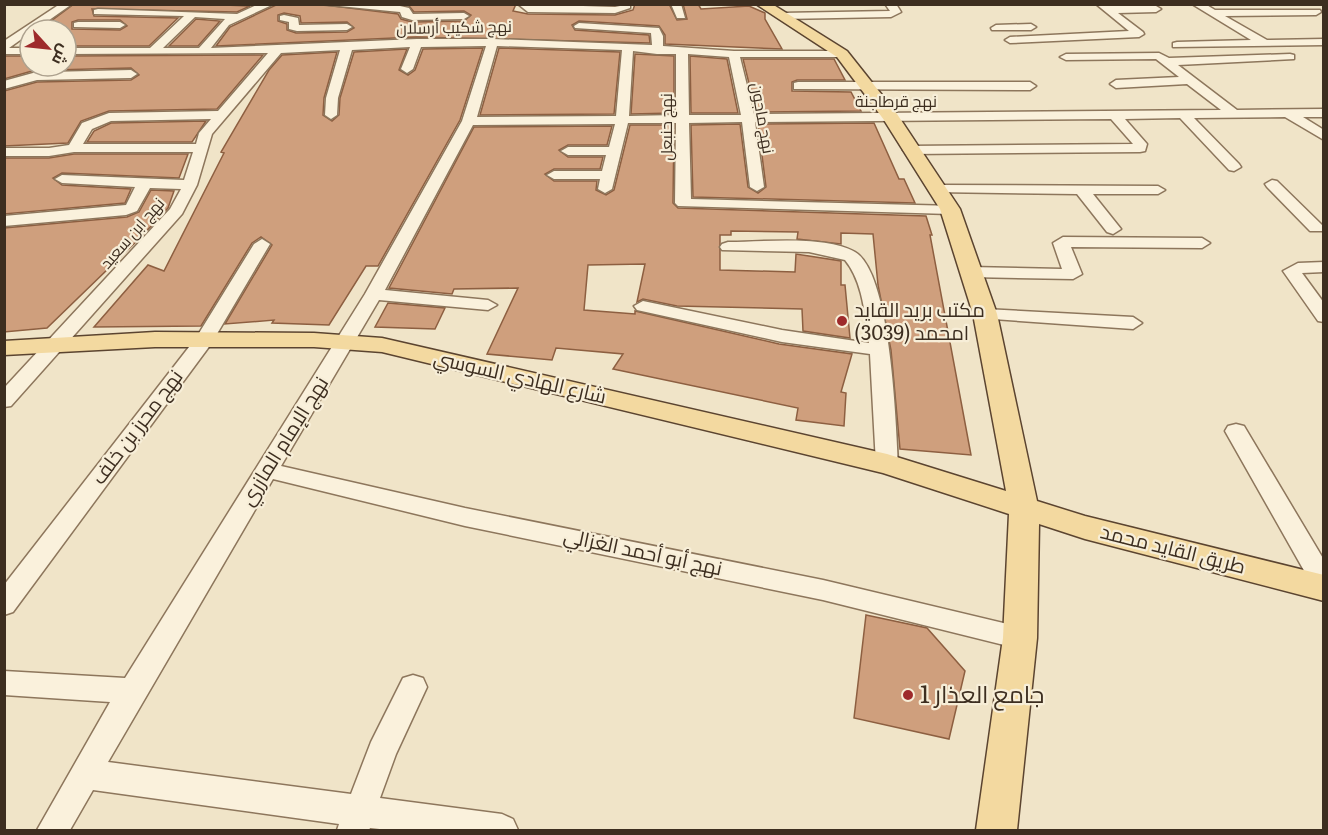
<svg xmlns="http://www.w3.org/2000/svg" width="1328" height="835" viewBox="0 0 1328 835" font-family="Literata,Cairo,serif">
	<rect width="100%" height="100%" fill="#f0e4c8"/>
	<!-- building -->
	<path fill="#cf9f7d" stroke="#8d5f41" stroke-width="1.5" fill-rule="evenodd" d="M74,4H198L250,6L237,12L92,9L94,16L178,18L149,46H66V30H39ZM78,20H120L127,26L120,30L72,29V22Z
		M317,4L398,14L401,19L412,22L464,21L471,15L464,11L414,12L409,6L404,4H516L513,11L528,14L615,15L633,10L635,4H669L677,20L687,19L683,4H698L701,9L749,6L765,13V19L782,49L665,44V35L659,26L579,21L572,25L575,30L649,35L650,43L417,37L216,46L230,27L276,5ZM284,13L300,16L301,23L347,22L354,28L347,32L296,33L287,30V24L278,21V15Z
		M196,19L220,21L198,46H169Z
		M483,48L460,120L378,266H366L329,325L272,323L274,320L225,324L272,245L261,237L252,243L201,326L94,327L148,265L164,271L224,153L221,152L269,70L282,55L337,52L324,98L323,115L332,121L339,115L340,98L354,52L407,49L399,70L408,75L415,70L423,49Z
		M499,48L620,52L614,114L480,115Z
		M635,54L674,56V113L631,114Z
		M263,55L217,109L109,111L81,121L68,143L4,146V91L37,82L131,80L139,75L131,68L53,70L56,66H66V56Z
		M4,56H30V67H37L32,71L4,79Z
		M690,56L727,59L738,113H691Z
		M743,59H834L845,80H797L792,82V91L851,92L861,111L756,112Z
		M206,121L192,142H87L94,131L111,123Z
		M874,123L899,179H904L915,203L693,197L691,125L740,124L748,187L758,193L766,187L758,124Z
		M630,125H674L673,203L678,208L926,216L932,235H930L971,455L900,449L891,350L878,285L873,234L841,233V244L797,239L798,232L731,231V235H720V270L795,272L796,254L841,261V285H845L850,338L803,331L802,309L677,306L643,299L637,302L645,264L588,265L584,310L635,314V311L779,344L852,354L841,392L846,393L844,426L796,420L798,408L613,369L623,354L556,348L552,360L487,354L518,288L454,289L452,294L389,288L474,127L612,126L607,145H568L559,150L568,157H603L600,169H554L545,174L554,181H597L596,190L606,195L614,190Z
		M74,154H188L179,178L62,173L53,178L62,185L131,189L125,203L4,214V158H49Z
		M151,190L174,191L168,208L141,237L47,328L4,332V228L127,217L139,212Z
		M388,303L445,308L435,329L375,327Z
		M866,615L927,628L965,671L949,739L854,718Z"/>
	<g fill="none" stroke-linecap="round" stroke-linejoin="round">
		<!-- minor casing -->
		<g stroke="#8d765c" stroke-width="3">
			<path id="minor" d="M60,4H72L35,30H30V33L9,48H30V54H4V41Z
				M259,4H274L229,25L211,48L417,39H493L652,45L651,33L575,28L574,26L579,23L659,28L663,36V46L734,51H842L848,54L842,57H740L754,114L1221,110L1187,84L1116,88L1110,84L1116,80L1179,77L1156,59L1066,60L1060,57L1066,54L1159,53L1169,58L1290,54L1294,55V59L1178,65L1237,110L1324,109V117H1303L1324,130V140L1285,117L1194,118L1239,164L1241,167L1234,171L1229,170L1180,118L1125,119L1147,144L1145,151L1140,152L910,154L903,150L910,146L1133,144L1111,119L755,122L764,187L757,191L750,187L742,122L689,123L691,199L955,206L958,209L950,214L678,206L675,203L676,123H628L612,189L605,193L598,189L600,179H554L547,175L554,171H602L606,155H568L561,151L568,147H609L615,124L473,125L385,290L488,300L497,305L488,310L379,300L281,466L465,508L823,580L1020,627L1030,630L1033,638L1030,646L1020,649L823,600L465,526L273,479L108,762L351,794L371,742L403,678L413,675L423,678L427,687L396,754L380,798L502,814L513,819L518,830H389L370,828L369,830H337L339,824L93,790L70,830H37L110,702L4,695V671L125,678L365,294L462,121L486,46L421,47L413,69L407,73L401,69L410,47L352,50L338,98L337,115L331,119L325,115L326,98L340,50L281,53L212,134L197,185L182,214L11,406L4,407V388L170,209L181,189L150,188L137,211L126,215L4,226V216L126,205L135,187L62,183L55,179L62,175L184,180L193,152H74L49,156H4V148H49L69,145L82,123L109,113L218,111L268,53L66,54V48H150L184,16L94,14V10L98,9L237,14ZM195,17L225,19L199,48H163ZM497,46L622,50L616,116L477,117ZM633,51L657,54H676V115L629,116ZM688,54L729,57L741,115H689ZM211,119L199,133L196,144H83L92,129L111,121Z
				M319,4L400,6L409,8L413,14L464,13L469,16L464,19L412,20L402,17L400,12Z
				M518,4L615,7L630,4V8L615,13L528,12Z
				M671,4H681L685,18H677Z
				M885,4H896L901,12L891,17L782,19L777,16L782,13L890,11Z
				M1096,4L1156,6L1161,9L1156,12L1118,13L1143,32L1144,34L1139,37L1010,43L1005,40L1010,37L1129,31Z
				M1192,4H1205L1215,10H1320L1321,12L1316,15L1225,16L1267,40L1324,39V45L1173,47V43L1177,42L1251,40Z
				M284,15L298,18L299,25L347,24L352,27L347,30L297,31L289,29V22L280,20V16Z
				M78,22H120L125,25L120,28L74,27V23Z
				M996,25L1031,24L1036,27L1031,30H992L991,28Z
				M42,66H53L49,72L131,70L137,74L131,78L37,80L4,89V81L33,73Z
				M798,82H1030L1036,86L1030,90L794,89V83Z
				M1272,180L1277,181L1322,225V231H1310L1267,187L1265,184Z
				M939,185L1158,186L1165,190L1158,194H1093L1121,229L1113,234L1107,232L1077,194L934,192L932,189Z
				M1063,237L1202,238L1210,243L1202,248L1071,247L1082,274L1073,279L970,277L961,272L970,267L1062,269L1053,243Z
				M262,239L270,244L211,344L13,612L4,615V585L196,338L254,244Z
				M728,242C762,242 826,235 855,252C891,273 896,423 898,464L895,469L887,472L879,469L876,464L870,354L782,342L637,310L634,306L643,301L782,330L869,343C865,315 863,282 845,260L809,252L722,250L720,247L722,244Z
				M1324,262V272L1302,273L1324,303V322L1318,321L1283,271L1298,263Z
				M985,309L1133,317L1142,323L1133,329L979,318L976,314Z
				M1236,424L1244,426L1324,560V593L1315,590L1225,431L1228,426Z"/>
		</g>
		<!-- major casing -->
		<g stroke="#5b4430" stroke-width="3">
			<path id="major" d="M756,4H772L847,51L897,114L960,209L997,314L1037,501L1085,516L1324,575V601L1085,539L1039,524L1037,638L1017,830H976L1003,638L1009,514L883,473L382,352L314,347H155L4,355V341L155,332L314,333L382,338L887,454L1006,491L973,314L940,209L884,120L837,57Z"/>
		</g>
		<!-- minor -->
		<use href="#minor" fill="#faf1dc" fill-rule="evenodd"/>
		<!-- major -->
		<use href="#major" fill="#f3d9a0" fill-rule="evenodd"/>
	</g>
	<!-- markers -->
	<g fill="#9e2a2b" stroke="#f7eed8" stroke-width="2">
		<circle cx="842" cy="321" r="6"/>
		<circle cx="908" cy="695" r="6"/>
	</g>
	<g text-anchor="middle" stroke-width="4.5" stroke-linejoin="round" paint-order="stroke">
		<!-- far-street labels -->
		<g font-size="16" fill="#3d2e20" stroke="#f7eed8">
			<text transform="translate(454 27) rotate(-1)" y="6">نهج شكيب أرسلان</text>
			<text x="896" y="107">نهج قرطاجنة</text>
			<text transform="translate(763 118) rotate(80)" y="6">نهج ماجون</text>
			<text transform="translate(666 127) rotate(-90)" y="6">نهج حنبعل</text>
			<text transform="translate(132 233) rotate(-49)" y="6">نهج ابن سعيد</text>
		</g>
		<!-- poi labels -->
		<g font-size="20" fill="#3d2e20" stroke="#f7eed8" text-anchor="start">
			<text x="854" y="317">مكتب بريد القايد<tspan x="854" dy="23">امحمد (3039)</tspan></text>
		</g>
		<!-- street labels -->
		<g font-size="20" fill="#3d2e20" stroke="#f7eed8">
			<text transform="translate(520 377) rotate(13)" y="7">شارع الهادي السوسي</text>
			<text transform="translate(137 427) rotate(-53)" y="7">نهج محرز بن خلف</text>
			<text transform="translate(284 441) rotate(-58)" y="7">نهج الإمام المازري</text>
			<text transform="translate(1173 549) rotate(14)" y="7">طريق القايد محمد</text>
			<text transform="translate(643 552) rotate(12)" y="7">نهج أبو أحمد الغزالي</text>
		</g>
		<!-- near-poi labels -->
		<g font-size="24" fill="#3d2e20" stroke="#f7eed8" text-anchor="start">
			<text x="920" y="703">جامع العذار 1</text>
		</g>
	</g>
	<!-- border -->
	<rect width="1328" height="835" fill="none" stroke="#3d2e20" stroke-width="12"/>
	<!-- north arrow -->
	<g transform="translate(48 48) rotate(117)"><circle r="28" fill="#f7eed8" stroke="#ada18e" stroke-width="1.5"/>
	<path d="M0-4.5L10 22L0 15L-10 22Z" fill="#9e2a2b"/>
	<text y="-9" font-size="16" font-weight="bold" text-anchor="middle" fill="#3d2e20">ش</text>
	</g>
</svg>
